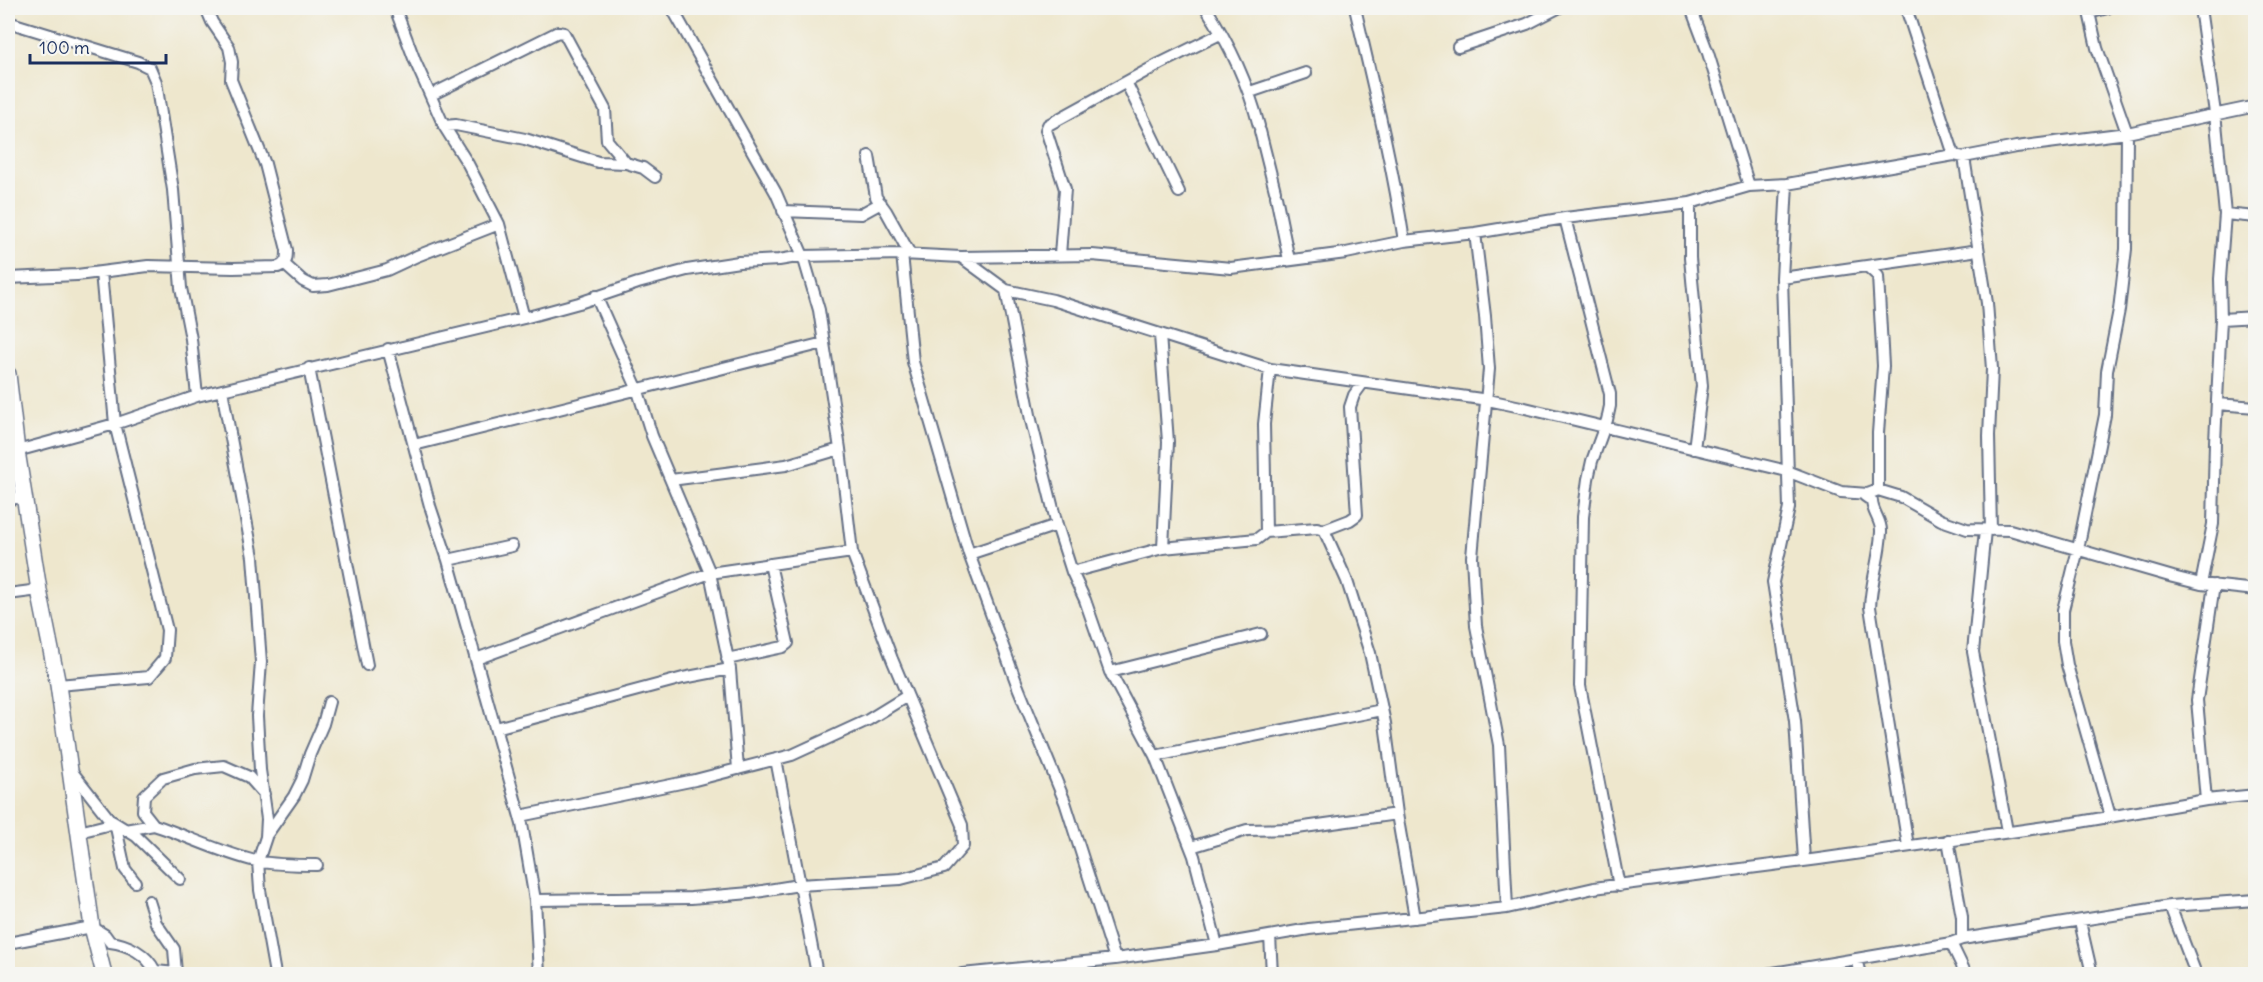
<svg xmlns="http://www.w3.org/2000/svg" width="2263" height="982" viewBox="0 0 2263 982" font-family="Delius,sans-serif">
	<rect width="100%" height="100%" fill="#f6f6f2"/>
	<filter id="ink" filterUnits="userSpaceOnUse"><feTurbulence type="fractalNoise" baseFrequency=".0167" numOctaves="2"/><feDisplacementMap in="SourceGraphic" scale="12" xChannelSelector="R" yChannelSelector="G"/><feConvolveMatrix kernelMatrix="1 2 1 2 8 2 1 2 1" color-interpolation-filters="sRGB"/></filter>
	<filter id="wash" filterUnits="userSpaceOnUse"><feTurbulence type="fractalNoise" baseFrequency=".008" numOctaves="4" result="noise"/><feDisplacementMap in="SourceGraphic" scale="24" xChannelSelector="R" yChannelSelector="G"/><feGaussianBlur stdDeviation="1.35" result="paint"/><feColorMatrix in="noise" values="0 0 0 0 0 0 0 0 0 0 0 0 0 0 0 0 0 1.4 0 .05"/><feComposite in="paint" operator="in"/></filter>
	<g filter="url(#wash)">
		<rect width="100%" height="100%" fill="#eee7cd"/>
	</g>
	<g filter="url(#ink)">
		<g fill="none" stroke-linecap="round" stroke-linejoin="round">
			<!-- street casing -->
			<g stroke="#656f85" stroke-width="14">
				<path id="street" d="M395,8L415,61L444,126L468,164L499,224L524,318
					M1206,8C1229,43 1248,84 1259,126
					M1355,8C1373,85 1392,162 1404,241
					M1691,8L1708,53L1749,186
					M1906,8L1954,155
					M2088,8L2097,48L2127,133L2126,249L2119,310L2107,371L2105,415L2078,549L2063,610V641L2067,665L2110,816
					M2200,8L2215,113L2225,214L2220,279L2221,319L2215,442L2213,524L2201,584
					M2089,13L2107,8
					M8,22L138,62L150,68L156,82L173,190L181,288L191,339L197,396
					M1458,47L1527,24L1558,8
					M1126,82L1179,192
					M1250,92L1306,73
					M431,95L558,32L564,33L605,109L607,140L626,163
					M444,126L456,125L525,139L598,162L626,163L643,168L655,177
					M1260,131L1275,191
					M869,156L876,197L886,211L910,254
					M1964,157L1987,303L1992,369L1989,436L1991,530
					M1787,184L1782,278L1789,508L1773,582L1795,721L1804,860
					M1276,196L1289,260
					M1690,203V258L1702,386L1694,449
					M783,211L861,214L881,203
					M2225,214L2256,217
					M1565,218L1610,394V406L1607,420L1592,461L1588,479L1583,517L1580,686L1619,886
					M1475,233L1485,316L1489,369L1472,557L1476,626L1499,745L1507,908
					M902,254L913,362L969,554L1018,687L1065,802L1115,959
					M1060,255L1065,189L1046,130L1048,125L1159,64L1220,34
					M961,257L1006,290L1053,300L1270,369L1488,400L1521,407L1787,471L1841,492L1868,494L1878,490L1901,497L1941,520L1967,529L2010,530L2173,577L2201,584L2256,590
					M284,264L303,281L313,286L328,285L387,270L417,256L499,224
					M1868,267L1878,276L1883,366L1878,433V490
					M8,278L77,275L148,266L233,268L278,267C287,263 287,259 287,250L265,164L231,80L232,62L229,47L212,22L206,8
					M1782,278L1972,251
					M1006,290L1031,420L1057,525L1072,572L1085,600L1110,672L1155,756L1194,856L1217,945
					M596,296L637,388L652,436L710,573L730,669L738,769
					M2221,319L2256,317
					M1160,335L1168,442L1163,548
					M388,349L430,506L448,560L522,824L535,900L539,974
					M309,368L367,665
					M222,390L253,557L261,662L257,716L260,770L267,819L266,837L258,861L260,890L275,974
					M2217,404L2256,407
					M414,445L824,343
					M17,451L115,424L197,396L524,318L579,303L638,283L687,270L739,262L779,260L803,256L902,254L961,257L1092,255L1231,268L1346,253L1404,241L1475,233L1565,218L1690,203L1749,186L1787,184L1954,155L1964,157L2016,147L2127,133L2256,106
					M671,480L786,465L840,449
					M1868,494L1865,496L1872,501C1872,512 1882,521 1881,532C1880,557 1871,582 1870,607L1908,846
					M8,499L25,497
					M1324,530L1350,520L1357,515L1350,407L1354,395L1362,384
					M1985,530L1973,652L2007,831
					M1266,532L1264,424L1270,369
					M969,554L1057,525
					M448,560L512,546
					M1072,572L1163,548L1257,539L1266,532L1317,528L1324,530L1347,581L1370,653L1385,723L1397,814L1415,918
					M8,594L39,590
					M476,659L710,573L852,552
					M727,659L783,647L788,643L770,564
					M1110,672L1261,634
					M58,685L149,677L165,658L167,630L115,424L101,272
					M496,728L683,678L730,669
					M1155,756L1382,710
					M776,759L817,974
					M70,769L110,820L136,836L180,879
					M2206,800L2197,700L2214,585
					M520,816L695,780L792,755L868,720L907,696
					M154,825C188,836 221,853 256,861C276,865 297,865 317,865
					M125,830L154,825L143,811L144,796L163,778L195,769L224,766L249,777L264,794
					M79,832L115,823L125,869L135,882
					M266,836L294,796L302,780L310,754L323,724L329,702
					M1948,840L1962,917V939
					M1191,847L1247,830L1290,829L1397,814
					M535,900L691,898L750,893L799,885L901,879L944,868L963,846L962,825L892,659L852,552L840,449L819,310L803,256L776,193L672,8
					M2170,906L2196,974
					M2080,922L2092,974
					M1270,936L1272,974
					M8,943L92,927L105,935L110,942C128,944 147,954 155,971L176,973L174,949L156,923L149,901
					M1951,943L1966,974
					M1856,959L1860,974
					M962,974L1115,959L1217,945L1309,929L1507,908L1594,888L1819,859L2074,823L2206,800L2256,795
					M1767,974L1951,943L1962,939L2170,906L2256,900"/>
			</g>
			<!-- secondary casing -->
			<g stroke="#656f85" stroke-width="18">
				<path id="secondary" d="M8,374L17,451L39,590L58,685L92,927L104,974"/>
			</g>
			<!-- street -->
			<use href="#street" stroke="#fff" stroke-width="10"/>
			<!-- secondary -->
			<use href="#secondary" stroke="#fff" stroke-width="15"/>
		</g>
	</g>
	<!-- margin -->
	<rect width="2263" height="982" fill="none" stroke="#f6f6f2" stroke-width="30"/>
	<!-- scale -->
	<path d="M30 54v9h136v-9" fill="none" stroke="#1b2f5e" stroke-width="3"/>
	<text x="39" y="54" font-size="18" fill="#1b2f5e" stroke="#f6f6f2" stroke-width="4.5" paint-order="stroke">100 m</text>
</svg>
